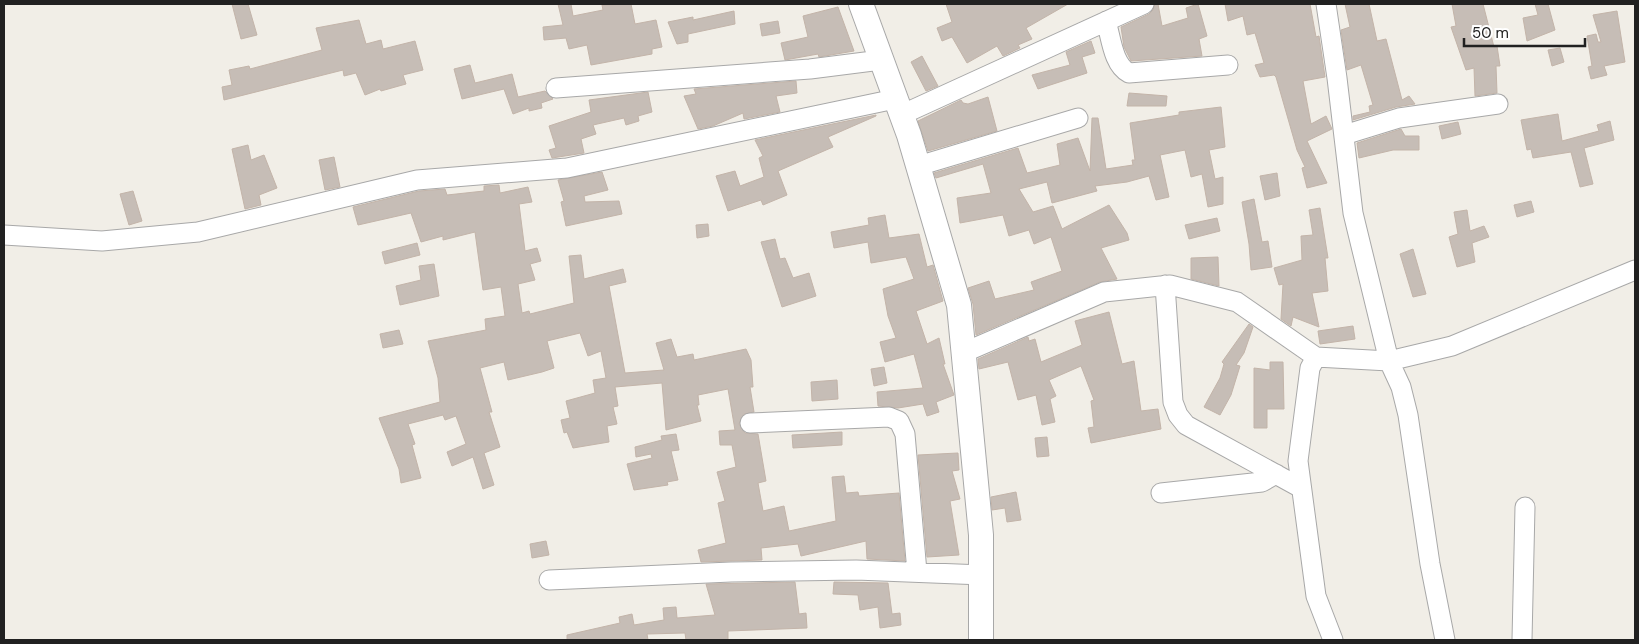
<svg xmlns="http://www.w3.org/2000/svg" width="1639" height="644" viewBox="0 0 1639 644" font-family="'DM Sans',sans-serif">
	<rect width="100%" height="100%" fill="#f1eee7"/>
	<!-- building -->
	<path fill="#c6bdb6" stroke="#c3b4a9" d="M232,4H248L257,35L241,39Z
		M558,4H571L573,16L603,10L602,5L631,4L635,24L656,20L662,47L652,49V54L591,65L587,45L569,49L566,38L544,40L543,27L563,25Z
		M946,4H1068L1026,28L1032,39L1018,45L1020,48L1003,56L997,46L967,63L952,37L942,41L937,28L952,22Z
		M1155,4H1158L1162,26L1188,18L1186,8L1198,4L1207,36L1199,39L1202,56L1131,61L1124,47L1121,27L1149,14L1153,10Z
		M1225,4H1310L1316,37L1319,36L1325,77L1303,81L1311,124L1326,116L1332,129L1307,141L1327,183L1307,188L1302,168L1305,167L1297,150L1276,77L1274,75L1260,77L1255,65L1264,63L1255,33L1247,35L1243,16L1228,21Z
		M1345,4H1369L1377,41L1386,39L1402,100L1409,96L1415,104L1396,107L1353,120V116L1370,112L1369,106L1373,105L1361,65L1347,70L1341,30L1350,27Z
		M1452,4H1483L1494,47L1497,46L1500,66H1496L1497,93L1475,96L1474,68L1466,70L1451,27L1456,26Z
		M1535,4H1548L1555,30L1527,41L1523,18L1538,15Z
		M838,7L854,51L819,57L818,54L785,60L781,43L808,37L803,16Z
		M734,11L735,24L688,34V42L677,44L668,22L693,17V20Z
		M1617,11L1625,62L1604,66L1607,75L1591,79L1588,67L1592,66L1587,36L1596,34L1598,42H1601L1593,15Z
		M359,20L366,44L381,40L383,49L415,41L423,70L403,75L406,84L381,91L380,89L365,95L356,73L344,76L343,70L224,100L222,87L232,85L229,70L249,66L250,69L322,50L316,28Z
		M778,21L780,33L762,36L760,24Z
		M1091,41L1095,53L1082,57L1087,73L1038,89L1032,75L1070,65L1066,52Z
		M1560,48L1564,62L1552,66L1548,50Z
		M922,56L938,86L926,91L911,62Z
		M470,65L475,83L512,74L518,97L545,91L553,99L541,103L542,108L529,111V108L513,114L504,89L462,99L454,69Z
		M796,81L797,93L776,96L780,112L744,119L743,113L713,126L698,129L684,96L696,94L694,89Z
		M648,92L652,112L638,116L639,121L626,125L624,118L593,125L596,134L581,139L584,153L552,158L549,150L556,148L549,126L591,112L589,100Z
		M1129,93L1167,96L1166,106H1127Z
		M988,97L997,131L928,151L918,121L961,100L963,103L968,104Z
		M1221,107L1225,147L1209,150L1215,179L1223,177V204L1208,207L1202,174L1191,177L1185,150L1160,155L1169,197L1156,200L1149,176L1127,182L1095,186L1097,191L1052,203L1047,182L1019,189L1033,212L1053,206L1062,229L1109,205L1127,233L1129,240L1101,248L1117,279L1100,282L976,335L973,304L968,288L989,281L995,299L1034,290L1031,282L1062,271L1051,237L1034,244L1029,230L1009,236L1003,215L960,223L957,198L991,193L983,164L936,178L934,173L1018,148L1027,173L1060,165L1057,144L1078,138L1090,171L1092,118H1098L1106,169L1133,165L1132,160H1135L1130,123L1179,115V112Z
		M1558,114L1562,141L1599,131L1597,125L1610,121L1614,140L1584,148L1593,184L1580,187L1571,152L1533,158L1531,149L1527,150L1521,120Z
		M876,115V116L828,137L833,147L778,171L787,195L763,205L761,200L728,211L716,176L735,171L740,186L764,177L759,158L763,156L755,140Z
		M1458,122L1461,134L1442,139L1439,126Z
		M1401,129L1405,136H1419V150H1393L1359,158L1357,143Z
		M248,145L251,160L264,155L277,188L259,195L261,205L245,209L232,149Z
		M334,157L340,187L325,190L319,160Z
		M602,172L608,190L584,196L585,202L619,201L622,214L566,226L561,202L564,201L558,180Z
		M1277,173L1280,196L1265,200L1260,176Z
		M499,185L500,193L528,187L532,202L519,204L525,251L537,248L541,261L530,264L535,280L518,284L522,313L529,311L530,314L574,303L569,256L581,255L584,279L623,269L626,282L609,286L625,373L664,370L656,343L671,339L677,357L693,354L694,360L746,349L751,360L753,387H750L754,412L744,414L739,424L745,433L758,434L766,481L758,483L763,511L784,506L789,531L836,521L832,477L844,476L846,493L858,492L859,496L899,493L905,561L867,559L866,541L801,556L798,544L761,548L762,560L701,562L698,550L726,543L718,503L725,501L717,472L736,467L732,445H720L719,431L735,430L728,389L698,395L699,405H697L701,421L666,430L662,383L615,387L618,406L613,407L617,424L607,426L609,442L573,448L567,432L564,433L561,420L570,418L566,401L595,393L593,380L606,378L601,351L588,356L580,333L547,341L554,368L542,372L508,380L504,362L480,368L492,412H489L500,447L484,453L494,485L483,489L473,457L452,466L447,452L466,444L456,416L445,420L443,415L408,424L415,444L412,445L421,478L401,483L399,469L379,418L440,402L438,378L428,341L486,330L485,319L505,316L501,287L483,290L475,232L443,240V236L421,242L411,213L358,225L353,207L419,191L445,189L447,195L484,191V186Z
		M133,191L142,221L129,225L120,194Z
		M1254,199L1262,242L1268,241L1272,267L1251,270L1249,244L1242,202Z
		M1531,201L1534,212L1517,217L1514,205Z
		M1320,208L1328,258H1325L1328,291L1312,293L1319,327L1293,317L1291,326L1281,319L1283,284L1279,285L1274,268L1302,260L1301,236L1313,235L1309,210Z
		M1467,210L1470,231L1484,226L1489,237L1472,243L1475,262L1457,267L1449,237L1458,234L1454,212Z
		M885,215L889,238L919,234L927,267L933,265L943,301L916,311L927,344L939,338L945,364H943L954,395L936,402L939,412L927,416L923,404L898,408L878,406L877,392L923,388L914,354L885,362L880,342L896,338L888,316L883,289L914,279L906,257L871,263L868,242L834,248L831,232L869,225L868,218Z
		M1217,218L1220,231L1189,239L1185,225Z
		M708,224L709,236L697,238L696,225Z
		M775,239L780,259L785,258L793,278L809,273L816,296L782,307L761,242Z
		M417,243L420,255L385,264L382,252Z
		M1413,249L1426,294L1413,297L1400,254Z
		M1218,257L1219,286L1191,279V258Z
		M434,264L439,296L400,305L396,286L421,280L419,266Z
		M1109,312L1122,364L1134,361L1141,411L1158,409L1161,429L1091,443L1088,428L1094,427L1091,401L1094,400L1081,366L1049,380L1056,396L1050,399L1055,422L1042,425L1036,395L1018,400L1008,362L979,369L978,359L1028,337L1029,341L1035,339L1041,362L1082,345L1075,321Z
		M1249,324L1253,327L1244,353L1236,365L1240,366L1231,395L1220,415L1204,407L1220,378L1224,364L1222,362Z
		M1353,326L1355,339L1320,344L1318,331Z
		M399,330L403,344L383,348L380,334Z
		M1270,362H1283L1284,409H1267V428H1254V368L1270,370Z
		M884,367L887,383L874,386L871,369Z
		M837,380L838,399L812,401L811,382Z
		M842,432V445L793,448L792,435Z
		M676,434L679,450L671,451L678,480L667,482L668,485L634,490L627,464L652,458L651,454L636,457L635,447L662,440L661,436Z
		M1047,437L1049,456L1037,457L1035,438Z
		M958,453L959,470L952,471L960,499L950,501L959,555L927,557L918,455Z
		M1016,492L1021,520L1007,522L1005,508L992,510L991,497Z
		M546,541L549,555L532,558L530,544Z
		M795,582L799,614L806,613L807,628L728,631V640H686L685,633L647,634L648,640H567V635L620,623L619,617L632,614L634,625L664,620L663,608L676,607L677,618L715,615L706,584Z
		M834,582L888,583L892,614L900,613L901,625L880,628L878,607L860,610L858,595L833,594Z"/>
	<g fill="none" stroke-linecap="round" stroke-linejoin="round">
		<!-- minor casing -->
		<g stroke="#a8a8a8" stroke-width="21">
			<path id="minor" d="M1326,4L1337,78L1353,213L1389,361L1401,387L1408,415L1430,564L1445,640
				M1106,21C1111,37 1113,65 1129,73L1228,65
				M556,88L810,69L881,60
				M901,115L1144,4
				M1344,135L1399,118L1498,104
				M918,166L1078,118
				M4,235L102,241L198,232L417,180L567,168L895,99
				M1165,285L1173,402L1178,415L1186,425L1301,488
				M965,352L1104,292L1170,285L1237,302L1316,357L1389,361L1452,346L1635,270
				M1316,357L1310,368L1298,461L1316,596L1333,640
				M750,423L889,417L899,421L905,434L917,572
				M1161,493L1262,482L1276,474
				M549,580L731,572L856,570L983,575
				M1522,640L1525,507"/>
		</g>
		<!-- tertiary casing -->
		<g stroke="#a8a8a8" stroke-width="26">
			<path id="tertiary" d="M861,4L909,135L959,305L981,535V640"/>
		</g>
		<!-- minor -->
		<use href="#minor" stroke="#fff" stroke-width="19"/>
		<!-- tertiary -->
		<use href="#tertiary" stroke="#fff" stroke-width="24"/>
	</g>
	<!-- border -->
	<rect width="1639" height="644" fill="none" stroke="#212121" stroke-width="10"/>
	<!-- scale -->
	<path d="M1464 38v8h121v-8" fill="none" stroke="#212121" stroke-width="2.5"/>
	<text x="1472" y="38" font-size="15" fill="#212121" stroke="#ffffff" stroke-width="4" paint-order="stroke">50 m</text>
</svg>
